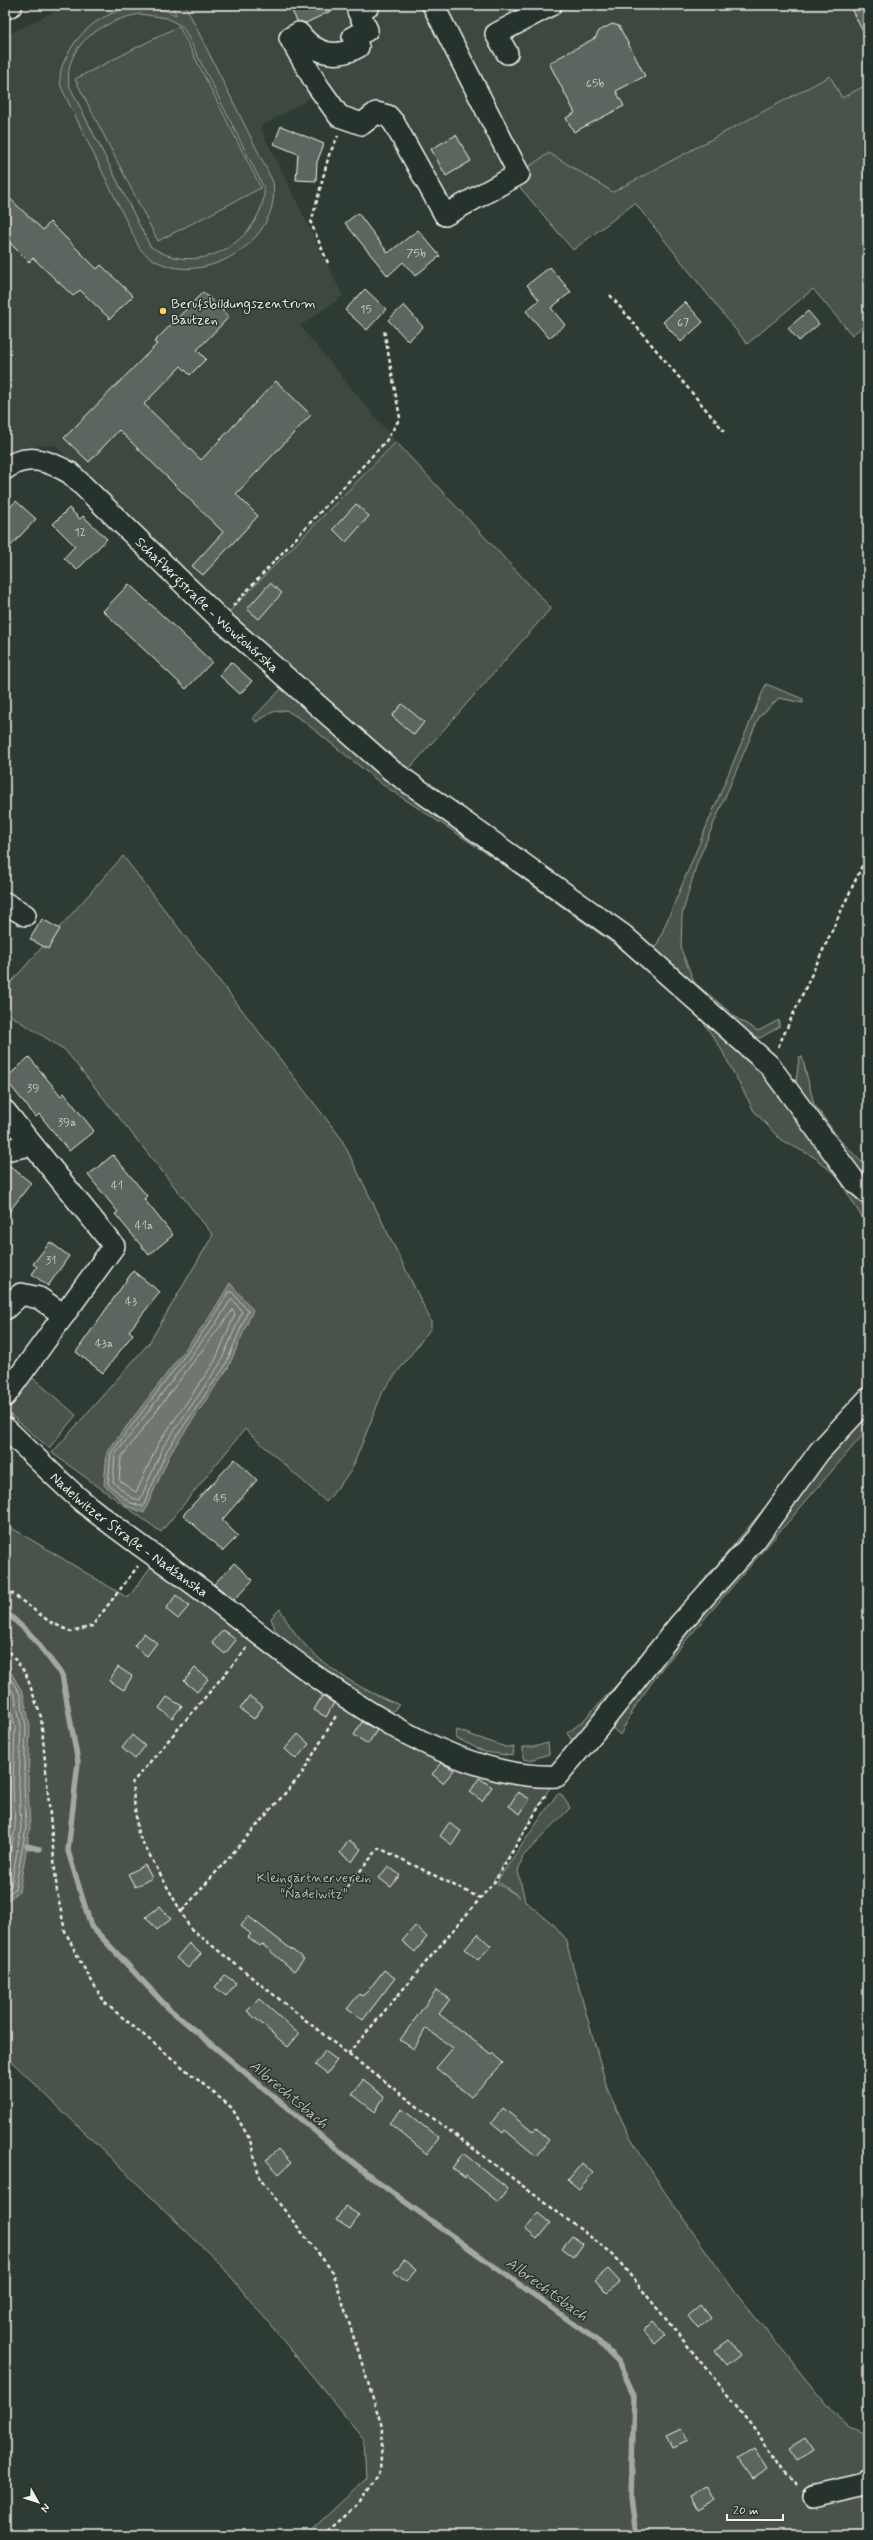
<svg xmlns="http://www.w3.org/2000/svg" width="873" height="2540" viewBox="0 0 873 2540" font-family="Mynerve,sans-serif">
	<rect width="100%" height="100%" fill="#2e3b34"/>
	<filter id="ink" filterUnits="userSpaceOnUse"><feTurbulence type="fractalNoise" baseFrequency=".025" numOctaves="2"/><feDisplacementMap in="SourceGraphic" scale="8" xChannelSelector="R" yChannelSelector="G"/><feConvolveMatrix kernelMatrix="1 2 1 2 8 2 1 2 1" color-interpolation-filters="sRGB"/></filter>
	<g filter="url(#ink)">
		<!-- built -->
		<path fill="#3c4841" d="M68,5H868V84L842,98L830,76L613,192L549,153L519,174L445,215L394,123L362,124L321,92L260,127L343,296L300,326L396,442L221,620L55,445L23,447L5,456V36Z"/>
		<!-- green -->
		<path fill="#48524c" stroke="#9ea29a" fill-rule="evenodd" d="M172,5H185L273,182C283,247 187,298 140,249L61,87C58,74 62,64 69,52C83,25 115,5 147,7C157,7 166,11 176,15ZM140,14L167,18L183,27L264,188C265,200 260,212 254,222C232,257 185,271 150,246L69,85C63,43 106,20 140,14Z
			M179,26L261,188L158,241L75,79Z
			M830,76L842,98L868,84V322L852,335L813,289L747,344L635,203L573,250L512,178L549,153L613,192Z
			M396,442L551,608L402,777L221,620Z
			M766,684L803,699V703L779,698L759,717L697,863L682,915L681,949L694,982L738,1019L758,1031L779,1020V1027L760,1038L743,1032L654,952Z
			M285,685L586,917L735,1038L859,1199L868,1216V1227L837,1176L814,1157L781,1140L754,1111L720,1047L692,1006L643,965L500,862L383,785L302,720L286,710L273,712L256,722L253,718Z
			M123,856L341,1138L431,1321V1328L383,1391L351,1471L326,1502L245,1429L161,1532L52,1453L149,1343L213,1235L65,1050L5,1012V989Z
			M799,1057H802L814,1104L840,1140L868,1169V1183L803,1095L796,1083Z
			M27,1373L76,1415L49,1448L5,1410V1401Z
			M868,1389V1397L592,1723L572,1741L567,1733L582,1722L621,1680L841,1416Z
			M868,1408V1429L663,1667L636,1705L620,1735L609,1725Z
			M5,1524L128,1598L158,1557L426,1743L557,1776L493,1881L520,1897L497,1881L557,1794H561L570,1808L523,1856L518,1871L525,1901L555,1926L565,1938L608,2091L629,2135L664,2191L737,2295L834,2414L849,2427L868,2435V2535H306L366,2479L364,2439L222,2266L5,2055Z
			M280,1609C305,1658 351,1685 399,1705L393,1711L384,1713L292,1652L276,1632L271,1618Z
			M457,1730L505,1747H514L513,1756L485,1752L456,1738Z
			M548,1743L549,1754L530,1760L523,1759V1747H534Z"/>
		<!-- water -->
		<path fill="#6f7770" stroke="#a4a8a0" d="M230,1283L253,1310L228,1368L171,1452L144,1513L127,1506L104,1485L107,1452L209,1318Z
			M5,1662L23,1693L30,1726L28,1785L30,1828L19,1892L5,1902Z"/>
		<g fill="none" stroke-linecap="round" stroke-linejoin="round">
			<!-- shore -->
			<path stroke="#bfc0b8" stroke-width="1" d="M229,1292H232L248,1311L225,1366L167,1450L143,1507L129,1502L108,1484L111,1453L212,1320Z
				M233,1300L242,1312L220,1364L163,1447L140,1500L132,1498L113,1482L115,1455L216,1323L230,1301Z
				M233,1310L235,1314L215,1361L158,1444L137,1491L135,1492L119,1480L121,1458Z
				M5,1670L20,1694L26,1726L24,1785L26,1828L15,1889L5,1897
				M5,1679L15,1696L21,1726L19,1785L21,1828L11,1886L5,1891
				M5,1691L9,1698L15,1727L13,1785L15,1828L5,1883"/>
			<!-- stream -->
			<path stroke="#a4a8a0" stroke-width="5.5" d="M5,1611L32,1636L62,1675L78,1762L68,1851L91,1926L168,2008L328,2142L379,2183L599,2342L618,2361L634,2395L631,2498L635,2527L639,2535
				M27,1846L39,1849"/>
		</g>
		<!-- building -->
		<path fill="#5c655e" stroke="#f4f1e8" d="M289,5H343L306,23L297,21Z
			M849,5H868V41Z
			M612,24L619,26L645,76L616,91L624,106L574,132L566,118L575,113L549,63L595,38L599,31Z
			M281,126L324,144L317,162L316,181L296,180L298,154L274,144Z
			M456,135L471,161L446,176L431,149Z
			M5,194L43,230L50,222L97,269L101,265L133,296L110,319L80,290L73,296L33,258L29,262L5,238Z
			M358,213L388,253L418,230L440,256L415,276L403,262L388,276L345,223Z
			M550,267L571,292L551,308L565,325L549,338L526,311L539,300L527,285Z
			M365,289L386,309L367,330L345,310Z
			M203,292L229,317L197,350L206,359L190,375L181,366L144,404L201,460L276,381L311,415L236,494L258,516L203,575L192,566L223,532L119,430L89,462L64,438L157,344L154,342Z
			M685,302L703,322L681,342L663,322Z
			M404,305L423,327L408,341L388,320Z
			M808,311L819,324L799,341L788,328Z
			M16,501L36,519L5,552V512Z
			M356,504L369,516L346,542L333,529Z
			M69,508L80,519L83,516L107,539L77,570L64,558L75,546L53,524Z
			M270,583L282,593L259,619L247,609Z
			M129,584L212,662L186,689L103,611Z
			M231,662L252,681L240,694L219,675Z
			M402,704L424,722L414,735L392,716Z
			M42,919L60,929L48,949L30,939Z
			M29,1057L61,1096L64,1093L94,1131L69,1151L39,1114L36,1117L5,1079Z
			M113,1155L147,1196L144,1199L173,1235L149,1255L115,1214L118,1212L88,1175Z
			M5,1162L31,1183L5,1217Z
			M50,1242L69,1256L48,1286L32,1274L37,1267L33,1264Z
			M133,1271L160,1292L129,1331L133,1334L103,1373L76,1352Z
			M235,1459L257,1480L222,1520L238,1536L223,1551L183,1515Z
			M234,1563L253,1580L234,1600L214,1584Z
			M176,1595L189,1606L178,1619L166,1609Z
			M223,1630L236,1640L225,1654L212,1643Z
			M144,1633L157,1643L147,1656L134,1646Z
			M118,1667L132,1676L124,1690L109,1681Z
			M195,1668L208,1679L197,1692L184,1681Z
			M249,1696L263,1706L254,1719L240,1709Z
			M322,1696L334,1703L326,1717L314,1710Z
			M167,1697L182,1706L172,1718L159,1708Z
			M362,1722L377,1730L368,1744L354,1735Z
			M298,1734L309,1744L296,1759L285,1749Z
			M132,1735L145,1746L135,1759L122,1748Z
			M442,1763L454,1770L443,1783L432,1774Z
			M479,1778L492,1787L482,1801L470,1792Z
			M518,1792L530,1799L520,1814L509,1806Z
			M449,1823L461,1831L452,1845L440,1836Z
			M349,1840L361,1849L352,1862L340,1853Z
			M145,1865L152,1878L135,1887L128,1874Z
			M388,1866L400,1875L391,1887L379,1878Z
			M160,1906L171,1919L157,1930L146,1917Z
			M248,1916L304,1959L294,1971L262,1944L260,1946L248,1937L251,1934L241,1926Z
			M415,1926L427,1937L415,1952L402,1941Z
			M478,1934L491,1946L478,1960L465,1949Z
			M189,1943L201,1954L188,1968L176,1958Z
			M384,1970L395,1978L363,2020L347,2009L359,1994L362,1996L367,1992Z
			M225,1975L236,1983L226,1996L215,1987Z
			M436,1990L450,1999L439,2014L491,2054L492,2053L503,2063L471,2097L436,2068L453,2048L426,2028L414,2049L400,2040Z
			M259,1999L299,2034L288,2047L247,2011Z
			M325,2051L337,2060L327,2074L315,2065Z
			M363,2080L384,2097L375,2112L352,2094Z
			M503,2108L533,2132L536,2129L549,2140L536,2156L505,2130L503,2133L491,2123Z
			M402,2109L439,2138L427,2154L389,2123Z
			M278,2149L291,2163L279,2174L266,2160Z
			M463,2153L508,2189L498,2202L466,2176L465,2178L452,2168Z
			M582,2163L593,2173L579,2189L568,2180Z
			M345,2206L359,2215L350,2229L336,2220Z
			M538,2213L550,2223L537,2239L525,2229Z
			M572,2236L583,2244L574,2257L562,2248Z
			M404,2260L416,2270L406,2282L394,2272Z
			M608,2269L620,2282L607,2293L595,2280Z
			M701,2305L711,2318L698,2329L688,2316Z
			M653,2321L665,2335L655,2344L643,2331Z
			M729,2340L740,2355L726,2366L715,2350Z
			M681,2428L688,2441L673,2448L666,2435Z
			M805,2438L813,2450L797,2460L789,2448Z
			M755,2449L768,2469L753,2479L739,2459Z
			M707,2487L715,2501L698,2510L690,2495Z"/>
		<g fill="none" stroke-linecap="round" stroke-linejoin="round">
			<!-- minor casing -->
			<g stroke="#f4f1e8" stroke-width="24">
				<g id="minor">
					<path d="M369,5L358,11L367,30L353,37L358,47C336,59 315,54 299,33L290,38L317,85L339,116L362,124L376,113L388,116L394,123L445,215L519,174L433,5"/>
					<path d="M507,53L496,34L551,5"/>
					<path id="s1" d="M5,469C27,452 49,461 70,473L221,620L391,770L623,935L769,1065L856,1183L868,1193"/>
					<path d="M5,903L25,915"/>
					<path d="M5,1111L114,1246L5,1396"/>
					<path d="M5,1150L32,1145"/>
					<path d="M5,1309L21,1294L39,1298L64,1315"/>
					<path id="s2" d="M5,1428C31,1452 55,1478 82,1501C123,1535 169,1565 211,1597C301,1666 439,1782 557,1776L600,1725L679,1625L756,1539L819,1452L868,1399"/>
					<path d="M812,2496L865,2484L868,2480"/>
				</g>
			</g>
			<!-- major casing -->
			<g stroke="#f4f1e8" stroke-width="25">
				<path id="major" d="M5,8L11,5"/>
			</g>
			<!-- path -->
			<path stroke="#f4f1e8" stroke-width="2.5" stroke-dasharray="4 3" stroke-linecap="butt" d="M328,263L311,223L329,155L338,136
				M610,295L724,431
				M233,606L386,441L400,418L384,330
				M778,1047L868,853
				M5,1588L50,1622L72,1632L92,1626L138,1566
				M5,1646L26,1674L41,1717L57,1892L65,1931L81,1963L105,2003L232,2108L250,2140L260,2179L333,2272L383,2430L380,2470L360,2503L323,2535
				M247,1648L132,1783L138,1834L190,1928L348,2054L613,2254L752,2425L786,2475L797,2484
				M342,1893L379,1848L480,1898
				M182,1911L301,1775L337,1714
				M348,2054L495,1881L546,1795"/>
			<!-- minor -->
			<use href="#minor" stroke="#26332d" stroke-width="21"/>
			<!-- major -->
			<use href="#major" stroke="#26332d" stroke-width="22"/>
		</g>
	</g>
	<!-- markers -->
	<circle fill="#ffd166" stroke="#26332d" stroke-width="1.5" cx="163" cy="311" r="4"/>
	<g text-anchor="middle" stroke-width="3" stroke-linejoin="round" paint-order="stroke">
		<!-- number labels -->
		<g font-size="12" fill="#cecec6">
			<text x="595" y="87">65b</text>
			<text x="416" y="257">75b</text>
			<text x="366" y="313">15</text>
			<text x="683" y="326">67</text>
			<text x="80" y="536">12</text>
			<text x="33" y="1092">39</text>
			<text x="67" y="1126">39a</text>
			<text x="117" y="1189">41</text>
			<text x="144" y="1229">41a</text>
			<text x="51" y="1264">31</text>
			<text x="131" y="1305">43</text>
			<text x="104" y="1347">43a</text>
			<text x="220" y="1502">45</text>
		</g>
		<!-- poi labels -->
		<g font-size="14" fill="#f4f1e8" stroke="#26332d" text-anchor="start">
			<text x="171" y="308">Berufsbildungszentrum<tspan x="171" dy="16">Bautzen</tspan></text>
		</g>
		<!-- street labels -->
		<g font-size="14" fill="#f4f1e8" stroke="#26332d">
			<text dy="5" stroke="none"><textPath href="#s1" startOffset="260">Schafbergstraße - Wowčohórska</textPath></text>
			<text dy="5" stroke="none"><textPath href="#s2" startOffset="164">Nadelwitzer Straße - Nadźanska</textPath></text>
		</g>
		<!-- park labels -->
		<g font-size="14" fill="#b8b9b1" stroke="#26332d">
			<text x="314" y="1882">Kleingärtnerverein<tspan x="314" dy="16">"Nadelwitz"</tspan></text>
		</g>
		<!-- water labels -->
		<g font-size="15" font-style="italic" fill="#b8bab2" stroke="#26332d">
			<text transform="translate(289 2094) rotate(40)" y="5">Albrechtsbach</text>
			<text transform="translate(547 2289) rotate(36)" y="5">Albrechtsbach</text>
		</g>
	</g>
	<!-- margin -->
	<rect width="873" height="2540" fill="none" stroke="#26332d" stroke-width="20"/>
	<rect x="10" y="10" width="853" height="2520" fill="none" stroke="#f4f1e8" stroke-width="1.5" filter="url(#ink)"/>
	<!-- north arrow -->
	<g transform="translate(38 2502) rotate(129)" stroke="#26332d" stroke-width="3" paint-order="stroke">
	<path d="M0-3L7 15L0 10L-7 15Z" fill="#f4f1e8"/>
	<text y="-6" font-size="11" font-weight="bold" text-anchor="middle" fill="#f4f1e8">N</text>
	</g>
	<!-- scale -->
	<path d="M727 2514v6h56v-6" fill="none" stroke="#f4f1e8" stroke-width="2"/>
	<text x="733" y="2514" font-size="12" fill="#f4f1e8" stroke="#26332d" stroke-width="3" paint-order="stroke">20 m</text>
</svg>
